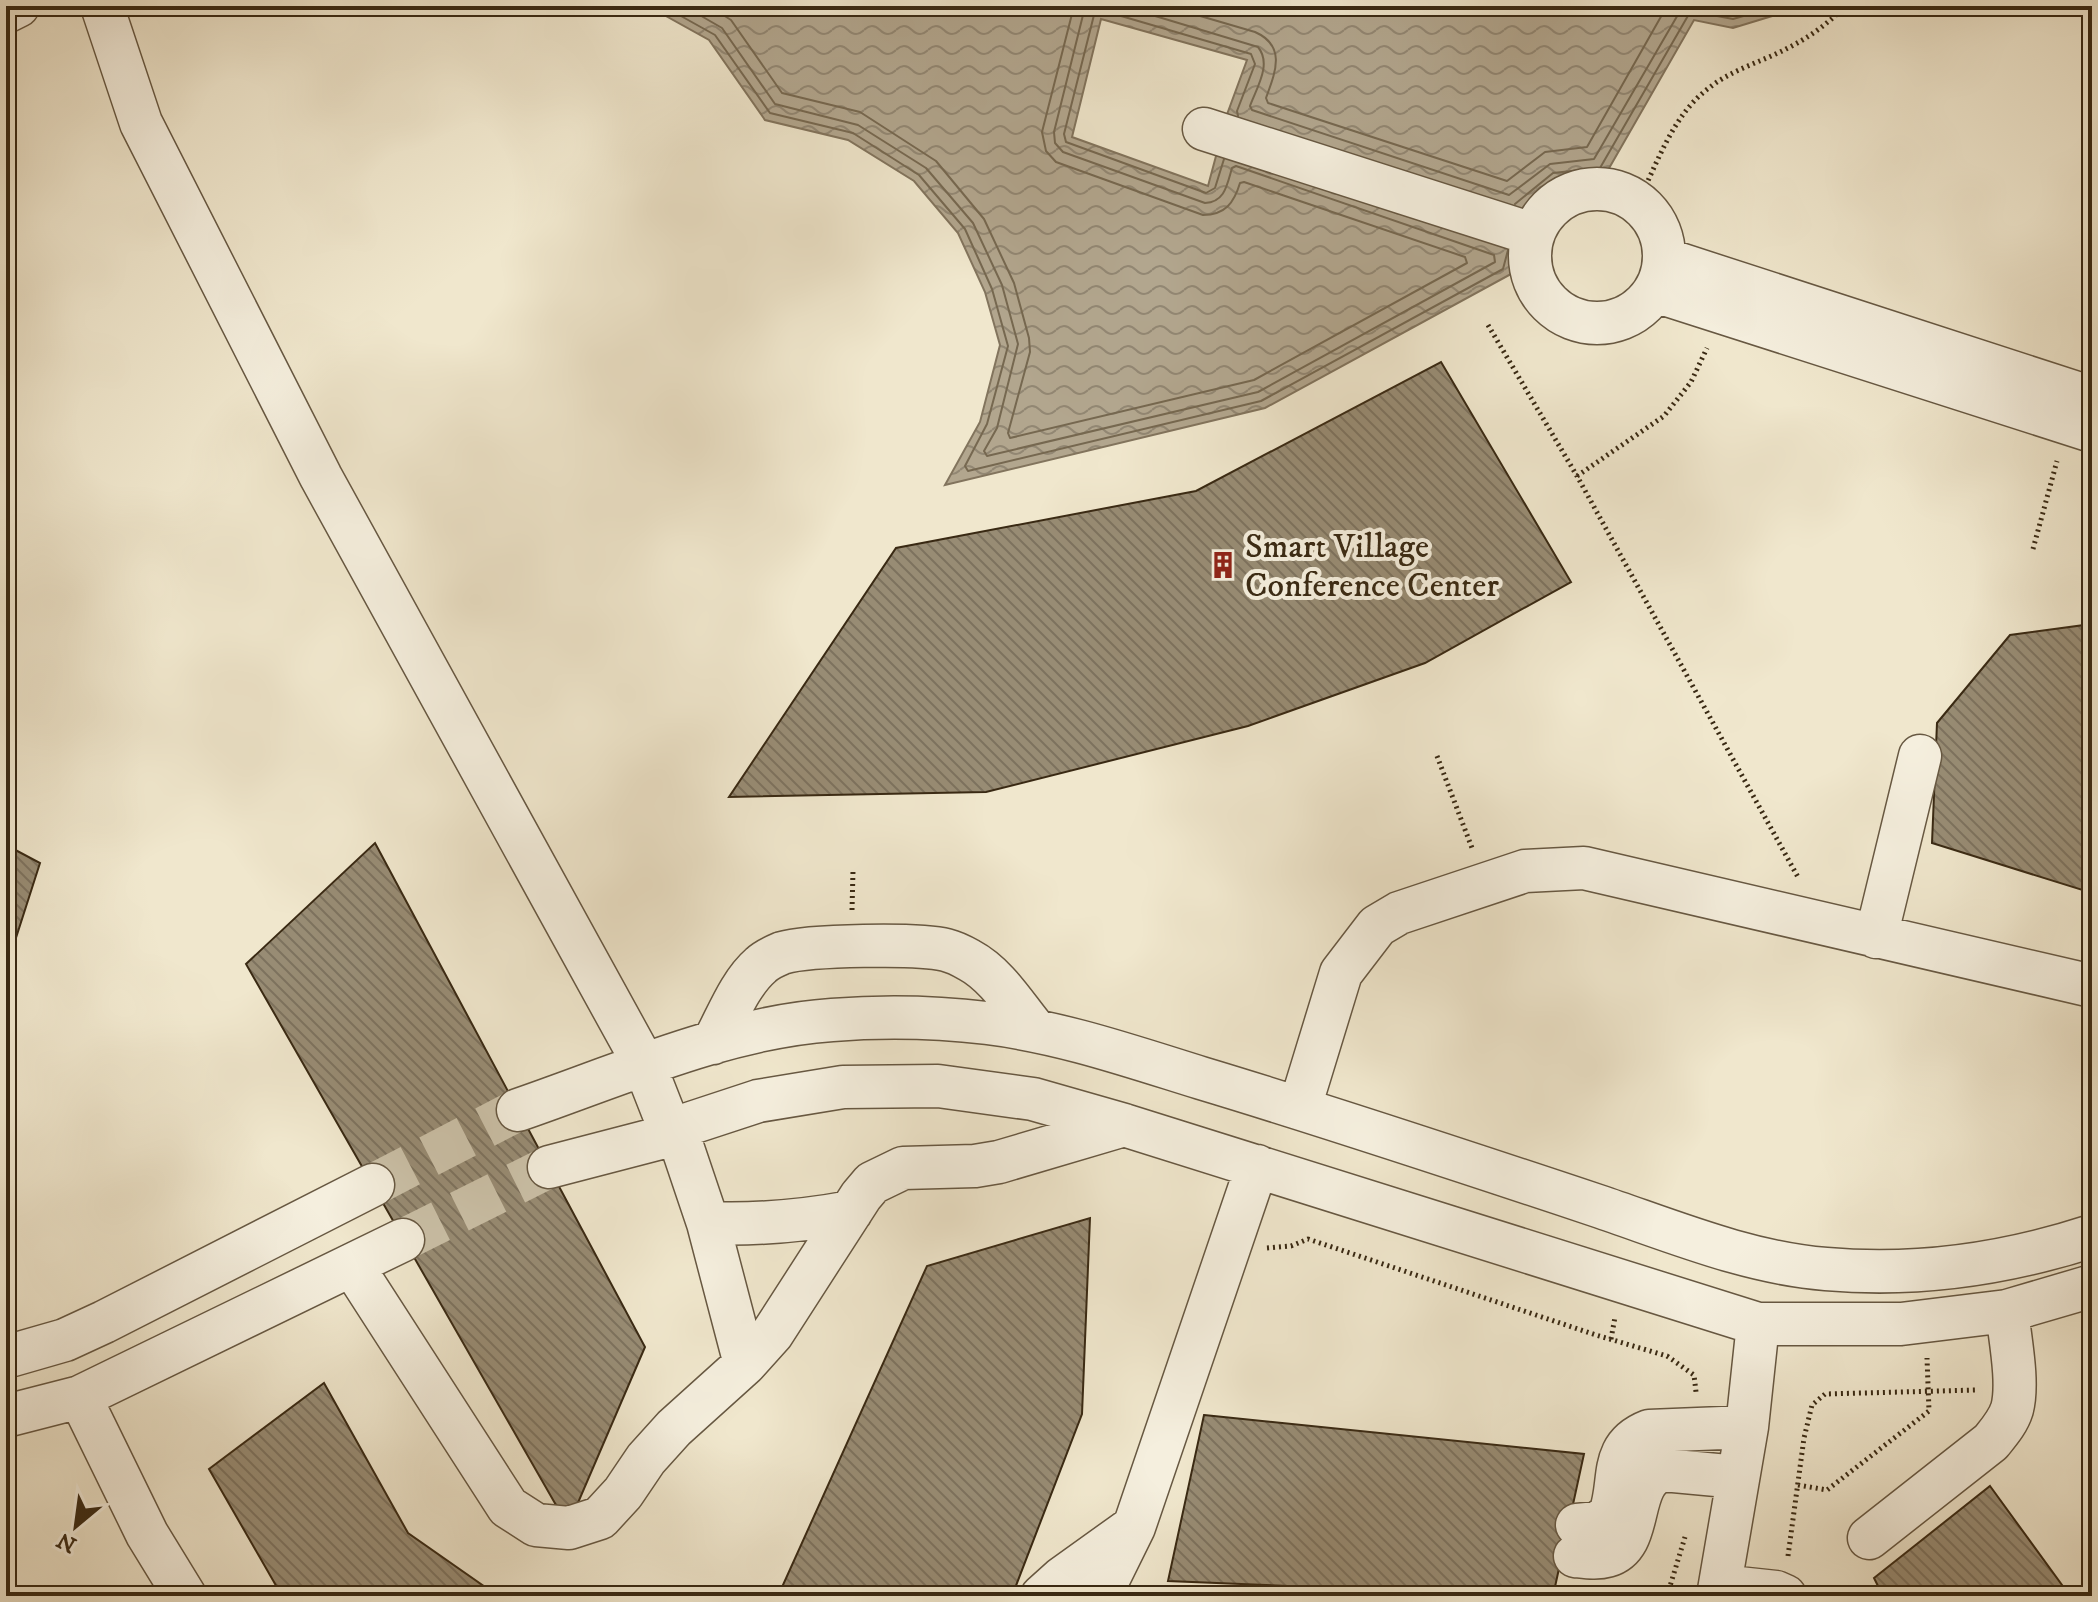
<svg xmlns="http://www.w3.org/2000/svg" width="2098" height="1602" viewBox="0 0 2098 1602" font-family="'IM FELL DW Pica',serif">
	<defs>
		<pattern id="water-waves" width="16" height="10" patternUnits="userSpaceOnUse" patternTransform="scale(2)"><rect width="16" height="10" fill="#b2a68e"/><path d="M0 5q4-4 8 0t8 0" fill="none" stroke="#928773"/></pattern>
		<pattern id="building-back-hatch" width="6" height="6" patternUnits="userSpaceOnUse" patternTransform="scale(2)"><rect width="6" height="6" fill="#988c74"/><path d="M-1 5l2 2M0 0l6 6M5-1l2 2" fill="none" stroke="#7d725e"/></pattern>
	</defs>
	<rect width="100%" height="100%" fill="#f0e7cd"/>
	<filter id="stains"><feTurbulence type="fractalNoise" baseFrequency=".0025" numOctaves="4"/><feColorMatrix values="0 0 0 0 .2 0 0 0 0 .09 0 0 0 0 .02 0 0 0 .5 -.17"/></filter>
	<radialGradient id="worn" r=".72"><stop offset=".6" stop-color="#630" stop-opacity="0"/><stop offset="1" stop-color="#630" stop-opacity=".3"/></radialGradient>
	<!-- water -->
	<path fill="url(#water-waves)" stroke="#82745d" stroke-width="2" d="M648,6H1798L1795,9L1733,28L1694,20L1604,177L1556,180L1514,216L1225,120L1247,60L1101,19L1072,137L1208,186L1220,141L1518,244L1511,274L1265,408L945,485L980,422L1000,345L985,292L958,233L914,181L848,140L765,120L709,40Z"/>
	<g fill="none" stroke-linecap="round" stroke-linejoin="round">
		<!-- shore -->
		<path stroke="#766850" stroke-width="2" d="M663,6L715,35L770,113L853,133L919,175L965,229L992,289L1008,346L987,424L965,466L968,471L1261,401L1503,269L1508,250
			M684,6L722,28L775,104L858,125L926,168L973,223L1002,285L1018,344L997,428L984,451L987,456L1258,392L1495,262L1494,255L1236,166L1232,168C1227,185 1225,202 1205,203L1063,152L1055,143L1054,132L1083,15L1089,6
			M709,6L731,20L782,93L860,112L936,161L984,219L1014,283L1029,338L1030,352L1008,433L1010,438L1254,380L1467,263L1465,257L1244,182L1240,183C1234,203 1225,215 1203,215L1056,162L1046,151L1042,132L1074,6
			M1122,6L1258,47C1272,64 1257,87 1250,106L1252,110L1509,195L1550,164L1594,159L1683,6
			M1166,6L1255,32C1287,46 1275,73 1266,98L1268,103L1507,181L1545,152L1587,147L1667,6
			M1224,159L1215,188L1206,193L1066,142L1064,134L1094,15L1104,11L1251,54L1255,64L1237,111L1238,116
			M1515,204L1553,173L1600,168L1689,14L1696,12L1733,19L1778,6"/>
	</g>
	<!-- building -->
	<path fill="url(#building-back-hatch)" stroke="#392913" stroke-width="2" d="M1441,362L1571,582L1425,663L1248,726L986,792L729,797L896,548L1196,491Z
		M2092,624V893L1932,843L1937,723L2010,635Z
		M375,843L645,1347L568,1526L246,964Z
		M6,845L40,863L6,969Z
		M1090,1218L1082,1414L1012,1596H778L927,1266Z
		M324,1383L408,1533L498,1596H282L209,1469Z
		M1204,1415L1584,1454L1553,1596H1442L1433,1592L1168,1581Z
		M1990,1486L2070,1596H1883L1874,1578Z"/>
	<g fill="none" stroke-linecap="round" stroke-linejoin="round">
		<!-- minor-tunnel -->
		<path stroke="#cbc1a8" stroke-width="42" stroke-dasharray="42 21" stroke-linecap="butt" d="M373,1185L518,1110
			M403,1240L549,1167"/>
		<!-- minor casing -->
		<g stroke="#675842" stroke-width="45">
			<path id="minor" d="M102,6L141,123L321,477L645,1066L672,1135
				M6,12L18,6
				M1204,129L1532,234
				M1530 256a67 67 0 1 1 134 0a67 67 0 1 1-134 0Z
				M1664,259L2092,398
				M1655,291L2092,431
				M1876,937L1920,756
				M713,1043C727,1018 739,984 761,965C766,960 775,956 782,953C808,945 919,943 946,950C954,952 962,956 969,960C997,975 1015,1006 1035,1030
				M1300,1107L1341,973L1377,926L1399,913L1525,871L1584,868L2092,986
				M518,1110C617,1076 726,1027 832,1020C882,1016 936,1017 987,1023C1061,1032 1130,1056 1201,1078C1334,1118 1466,1162 1598,1206C1672,1231 1748,1263 1826,1269C1916,1277 2006,1264 2092,1236
				M676,1128L708,1223L745,1364
				M549,1167L672,1135L676,1128L758,1101L843,1087L938,1086L1033,1099L1124,1125L1758,1324H1901L2007,1311L2092,1286
				M708,1223C758,1225 803,1221 851,1212
				M352,1265L508,1507L536,1525L569,1528L600,1518L623,1493L646,1459L674,1428L745,1364L772,1334L861,1196L872,1183L903,1168L975,1166L999,1162L1124,1125
				M6,1357L65,1340L104,1322L373,1185
				M80,1397L147,1534L185,1596
				M6,1416L80,1397L403,1240
				M1577,1525L1598,1523L1610,1514C1622,1481 1608,1447 1649,1431L1747,1427
				M1869,1538L1991,1442C1999,1432 2008,1422 2012,1409C2019,1383 2010,1339 2007,1311
				M1575,1556C1585,1557 1597,1559 1607,1556C1646,1545 1625,1482 1663,1470L1738,1477
				M1720,1586L1776,1592L1785,1596
				M1042,1596L1062,1578L1129,1530
				M1100,1596L1134,1527L1257,1166
				M1718,1596L1747,1427L1758,1324"/>
		</g>
		<!-- path -->
		<path stroke="#392913" stroke-width="5" stroke-dasharray="2 4" stroke-linecap="butt" d="M1638,202C1657,164 1673,114 1709,88C1731,70 1761,62 1786,49C1808,38 1828,24 1845,6
			M1488,325L1577,476L1799,879
			M1577,476L1664,416L1691,382L1707,348
			M2033,549L2057,461
			M1437,756L1472,848
			M852,910L853,871
			M1267,1248L1291,1246L1308,1239L1596,1335L1667,1356L1694,1375L1696,1392
			M1611,1339L1615,1317
			M1798,1485L1827,1490L1929,1411L1927,1358
			M1788,1556L1804,1438L1812,1405L1825,1394L1977,1390
			M1667,1596L1685,1537"/>
		<!-- minor -->
		<use href="#minor" stroke="#f5efde" stroke-width="42"/>
	</g>
	<!-- icons -->
	<defs>
		<g id="building-bare" transform="scale(2.16)"><path d="M-4-6H4V6H1V3H-1V6H-4ZM-2.5-4.3h1.7v1.8h-1.7ZM.8-4.3h1.7v1.8H.8ZM-2.5-1h1.7V.8h-1.7ZM.8-1h1.7V.8H.8Z" fill="#8f2418" stroke="#f5efde" stroke-width="2.5" paint-order="stroke"/></g>
	</defs>
	<g fill-rule="evenodd">
		<use href="#building-bare" x="1223" y="565"/>
	</g>
	<g text-anchor="middle" stroke-width="8" stroke-linejoin="round" paint-order="stroke">
		<!-- poi labels -->
		<g font-size="34" fill="#392913" stroke="#f5efde" text-anchor="start">
			<text x="1245" y="557">Smart Village<tspan x="1245" dy="39">Conference Center</tspan></text>
		</g>
	</g>
	<!-- margin -->
	<rect width="2098" height="1602" fill="none" stroke="#f0e7cd" stroke-width="32"/>
	<rect x="8" y="8" width="2082" height="1586" fill="none" stroke="#392913" stroke-width="4"/>
	<rect x="16" y="16" width="2066" height="1570" fill="none" stroke="#392913" stroke-width="2"/>
	<!-- north arrow -->
	<g transform="translate(76 1526) rotate(209)" stroke="#f5efde" stroke-width="6" paint-order="stroke">
	<path d="M0-6L14 30L0 20L-14 30Z" fill="#392913"/>
	<text y="-12" font-size="22" font-weight="bold" text-anchor="middle" fill="#392913">N</text>
	</g>
	<rect width="100%" height="100%" filter="url(#stains)"/>
	<rect width="100%" height="100%" fill="url(#worn)"/>
</svg>
